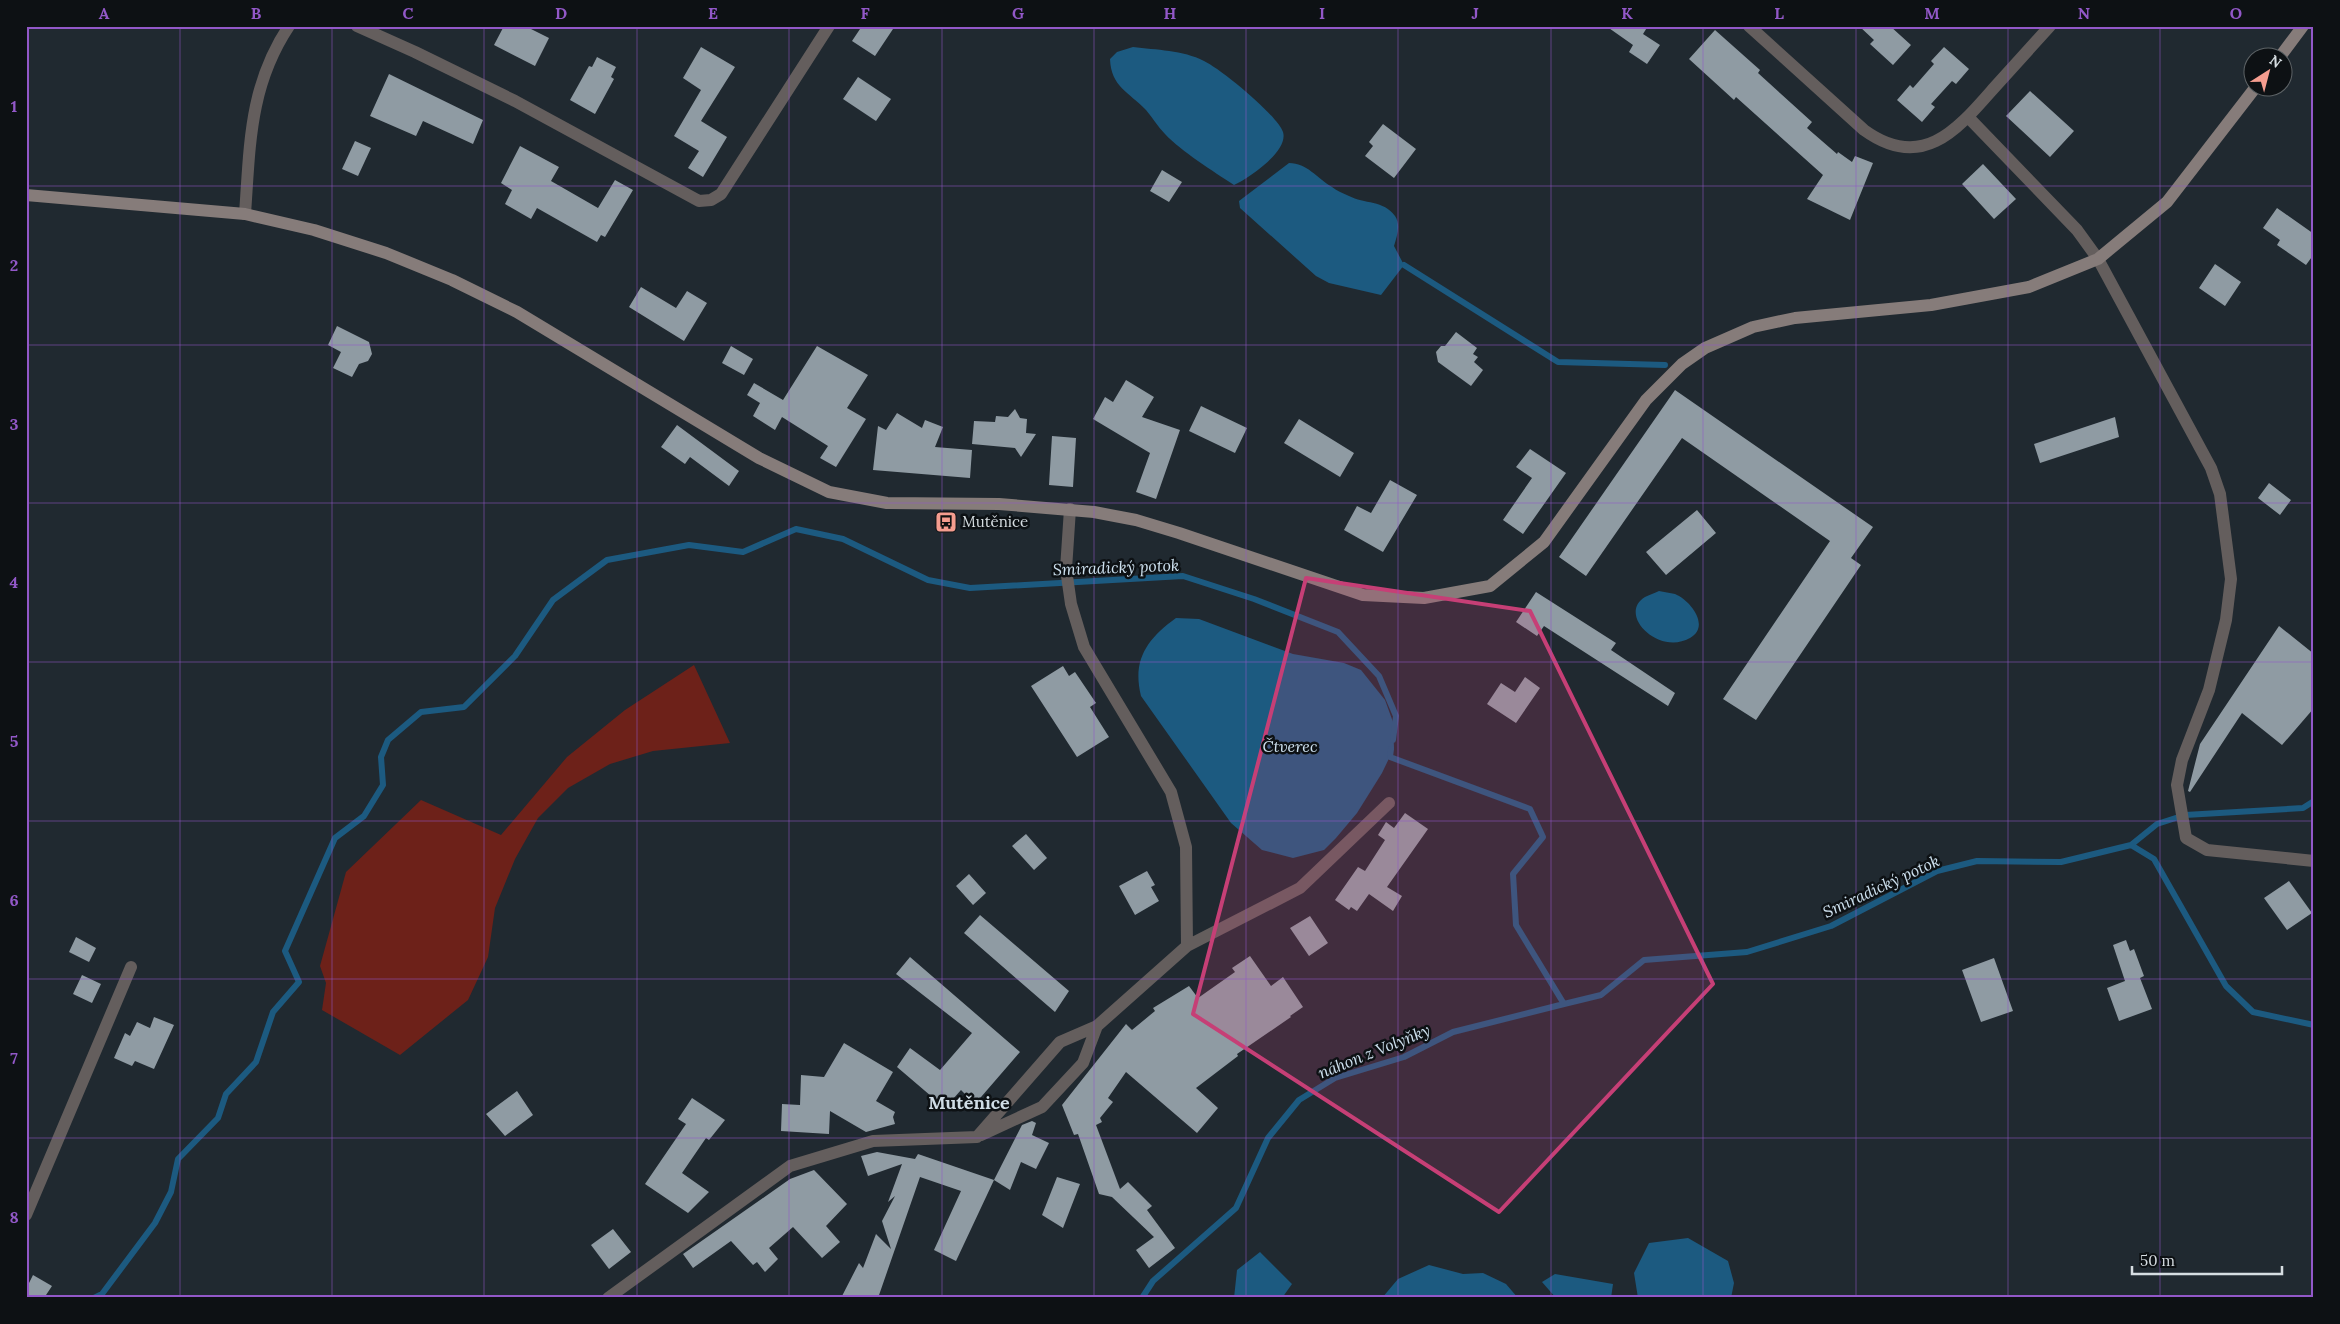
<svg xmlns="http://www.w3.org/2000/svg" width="2340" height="1324" viewBox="0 0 2340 1324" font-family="Lora,serif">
	<rect width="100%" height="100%" fill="#202930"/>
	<!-- green -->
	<path fill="#6d2119" d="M694,665L730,743L653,751L610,764L568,788L538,818L515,859L495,908L488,957L468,1000L400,1055L322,1010L326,983L320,966L346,872L421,800L501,835L567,757L625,710Z"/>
	<!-- water -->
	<path fill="#1c5a80" d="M1133,47C1156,50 1183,50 1204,61C1221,69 1277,115 1283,132C1289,151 1248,179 1234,185C1213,171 1182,152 1165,134C1158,127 1153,118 1146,110C1129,92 1111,87 1110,59L1117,52Z
		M1289,163C1307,163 1317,178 1332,187C1337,191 1343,193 1349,196C1364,204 1384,200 1395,216C1401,225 1397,236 1394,246L1404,265L1381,295L1329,283L1316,276L1240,208L1239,201Z
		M1659,591C1664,592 1670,593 1675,594C1690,600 1711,626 1690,638C1658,656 1617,614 1645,597C1649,595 1655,593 1659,591Z
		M1176,618L1199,619L1293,654L1344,663L1361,670L1385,700L1393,722L1394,748L1382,773L1357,813L1336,838L1324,850L1293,858L1262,850L1231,823L1141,696C1132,660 1147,639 1176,618Z
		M1688,1238L1728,1261L1734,1283L1731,1298H1638L1634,1273L1649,1243Z
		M1260,1252L1292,1284L1282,1298H1234L1237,1270Z
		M1429,1265L1463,1274L1483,1273L1506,1284L1518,1298H1382L1398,1279Z
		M1555,1274L1613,1284L1611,1298H1556L1542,1282Z"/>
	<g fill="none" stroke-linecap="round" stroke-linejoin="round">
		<!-- stream -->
		<path stroke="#1c5a80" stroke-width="6" d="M1404,265L1558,362L1665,365
			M1391,749L1390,757L1530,809L1543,837L1513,874L1516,925L1564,1004L1601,995L1644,960L1747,952L1831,926L1937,871L1977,861L2061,862L2131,845L2157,824L2185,815L2303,808L2314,801
			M2131,845L2154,859L2226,986L2253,1012L2314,1025
			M94,1298L102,1294L155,1223L171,1192L178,1159L218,1118L226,1094L256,1062L273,1012L299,982L285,951L335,838L364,816L383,785L381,757L388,740L421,712L464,707L515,656L553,600L607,560L689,545L743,552L796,529L843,539L928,580L970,588L1183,576L1254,599L1338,632L1379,676L1396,716L1393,740
			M1142,1298L1153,1281L1236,1208L1268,1138L1299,1100L1335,1078L1404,1057L1453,1032L1564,1004"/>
	</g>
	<!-- building -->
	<path fill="#8f9ba3" d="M504,26H525L549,38L535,66L494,45Z
		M862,26H895L875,56L852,41Z
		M1606,26H1648L1643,34L1660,45L1647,64L1629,52L1633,45Z
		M1859,26H1890L1911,45L1893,65L1870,44L1874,40Z
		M1715,30L1760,70L1758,73L1812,122L1807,128L1837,154L1838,152L1852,162L1855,156L1873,163L1850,220L1807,199L1823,175L1736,97L1734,100L1689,59Z
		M701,47L735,67L701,121L727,137L703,177L688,168L699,151L674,136L701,90L683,78Z
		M1944,47L1969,69L1956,84L1952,81L1931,104L1935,107L1922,122L1897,100L1910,85L1913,88L1934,64L1931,61Z
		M597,57L616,67L611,77L614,79L595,114L570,100L589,66L592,67Z
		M389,74L483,120L473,144L423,121L416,136L370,116Z
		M858,77L891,99L876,121L843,99Z
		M2030,91L2074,131L2050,157L2006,116Z
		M1383,124L1416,149L1394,178L1365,156L1373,146L1369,142Z
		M355,141L371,148L358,176L342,169Z
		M520,146L559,167L551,181L598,208L615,180L633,190L605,237L601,235L597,242L537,208L531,219L505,204L512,190L501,183Z
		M1983,164L2016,199L1994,219L1962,184Z
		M1162,170L1182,182L1169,202L1150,191Z
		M2277,208L2314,234V254L2306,265L2277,245L2280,240L2263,228Z
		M2215,264L2241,282L2225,306L2199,288Z
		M641,287L676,308L687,291L707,303L684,341L629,307Z
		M337,326L369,342L372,354L368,361L359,364L352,377L333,368L341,352L328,345Z
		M1456,332L1477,348L1473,354L1478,357L1474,362L1483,370L1471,386L1438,362L1436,352L1441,346H1445Z
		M731,346L753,359L744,375L722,363Z
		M817,346L868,375L847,408L866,419L836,467L820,458L828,446L782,417L775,430L753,416L760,403L747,395L754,383L783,400Z
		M1126,380L1154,397L1142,417L1180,430L1156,499L1136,492L1150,453L1093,419L1105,397L1113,402Z
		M1675,390L1873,527L1851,558L1861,565L1756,720L1723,699L1830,541L1682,438L1586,576L1559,557Z
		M1201,406L1247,428L1235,453L1189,431Z
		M1015,409L1020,418L1027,419L1026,433L1036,434L1021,457L1015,448L972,444L974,421L995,422L996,416L1008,417Z
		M897,413L922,428L925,420L943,427L935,447L972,450L970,478L873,470L878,426L886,430Z
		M2115,417L2119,437L2040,463L2034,444Z
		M1299,419L1354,453L1340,477L1284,443Z
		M677,425L739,471L729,486L690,457L685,464L661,447Z
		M1052,436L1076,438L1073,487L1049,485Z
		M1530,449L1566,473L1523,534L1503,520L1532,478L1516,467Z
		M1390,480L1417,495L1383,552L1344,530L1357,506L1371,513Z
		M2269,483L2291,500L2280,515L2258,498Z
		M1697,510L1716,533L1666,575L1646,552Z
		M1536,592L1616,643L1611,650L1675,693L1668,706L1544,626L1537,636L1516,622Z
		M2279,626L2314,654V708L2282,745L2242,713L2190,792L2188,791L2200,744Z
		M1063,666L1069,676L1075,672L1096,703L1090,707L1109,737L1077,757L1031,686Z
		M1525,677L1540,688L1516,723L1487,704L1501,683L1515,692Z
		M1405,813L1428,829L1387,887L1402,896L1393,911L1369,894L1357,911L1351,907L1349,910L1335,900L1358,867L1365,871L1385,840L1378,835L1386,822L1394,828Z
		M1026,834L1047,858L1034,870L1012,846Z
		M1147,871L1155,885L1151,887L1159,901L1135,915L1119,886Z
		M969,874L986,893L973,905L956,886Z
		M2289,881L2312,913L2287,930L2264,898Z
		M980,915L1069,991L1055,1012L964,933Z
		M1310,916L1328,943L1309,956L1290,928Z
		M76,937L96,948L89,962L69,952Z
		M2126,940L2130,951L2134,949L2144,976L2140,978L2152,1009L2119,1021L2107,988L2125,981L2113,945Z
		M1250,956L1271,986L1283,977L1303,1007L1290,1016L1291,1017L1237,1054L1238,1056L1196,1088L1218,1108L1197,1133L1126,1072L1108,1098L1113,1102L1100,1118L1102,1122L1096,1125L1120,1189L1128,1182L1152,1206L1147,1210L1175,1248L1149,1268L1136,1250L1154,1237L1112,1197L1099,1194L1078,1134L1074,1135L1062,1105L1126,1024L1132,1030L1155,1011L1153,1008L1189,986L1198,998L1235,972L1232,968Z
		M910,957L1020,1052L975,1104L961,1090L945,1108L897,1067L910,1048L940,1070L972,1033L896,974Z
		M1994,958L2013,1011L1981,1022L1962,970Z
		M82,975L101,984L92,1003L73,994Z
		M154,1017L174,1025L154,1069L135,1061L132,1066L114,1058L125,1033L130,1036L137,1022L150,1028Z
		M844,1043L893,1072L876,1101L895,1112L893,1117L895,1124L866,1132L830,1111L829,1134L781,1131L782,1104L800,1105L801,1075L824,1077Z
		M517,1091L533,1115L505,1136L486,1114Z
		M692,1098L725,1120L709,1140L706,1138L682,1173L709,1192L688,1213L645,1184L686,1124L678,1119Z
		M1032,1121L1036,1123L1032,1135L1049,1143L1036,1169L1021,1162L1010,1190L994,1180L1022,1125Z
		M877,1152L915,1159L918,1154L994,1180L956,1261L934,1250L961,1191L920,1177L878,1298H841L859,1263L863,1268L876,1234L891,1249L882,1221L895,1196L888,1202L902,1164L868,1176L861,1156Z
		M814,1170L847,1204L826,1226L840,1242L822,1258L793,1227L769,1248L778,1259L765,1272L757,1262L753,1265L731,1241L693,1268L683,1254L790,1179Z
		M1057,1177L1080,1184L1063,1228L1042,1215Z
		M613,1229L631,1252L609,1269L591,1245Z
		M33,1275L52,1286L44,1298H26V1289Z"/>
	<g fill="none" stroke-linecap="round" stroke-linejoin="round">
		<!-- street -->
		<path stroke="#645e5d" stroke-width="12" d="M357,26L415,52L515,101L699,201L711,200L721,194L829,26
			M1749,26L1864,130C1922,172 1957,130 1993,89C2012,68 2031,47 2050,26
			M1968,117L2077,230L2098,259L2211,468L2220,494L2231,579L2226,620L2209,690L2182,760L2177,785L2186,838L2207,850L2314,861
			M245,214C250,145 249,86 289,26
			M1187,946L1300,888L1389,803
			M981,1135L1042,1107L1083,1063L1097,1026
			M26,1215L131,967
			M608,1298L790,1166L873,1141L977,1137L1060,1042L1097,1026L1187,946L1186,847L1171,792L1084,647L1071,604L1066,569L1070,509"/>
		<!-- secondary -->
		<path stroke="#867c7a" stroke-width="12" d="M2279,58L2303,26
			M26,195L245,214L314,230L386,253L452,280L517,312L759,458L829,492L887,503L999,504L1094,512L1136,520L1179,533L1363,595L1424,598L1490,586L1544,542L1646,400L1682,364L1705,348L1753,327L1795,318L1931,305L2029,287L2098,259L2167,202L2255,88"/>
	</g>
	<!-- marked area -->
	<path fill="#c63f76" fill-opacity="0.2" stroke="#c63f76" stroke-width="4" stroke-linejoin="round" d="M1306,578L1530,611L1713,984L1499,1212L1193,1014Z"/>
	<!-- grid -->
	<path fill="none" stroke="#9258c8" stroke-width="1" stroke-opacity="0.55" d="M180,26V1298M332,26V1298M484,26V1298M637,26V1298M789,26V1298M942,26V1298M1094,26V1298M1246,26V1298M1398,26V1298M1551,26V1298M1703,26V1298M1856,26V1298M2008,26V1298M2160,26V1298M26,186H2314M26,345H2314M26,503H2314M26,662H2314M26,821H2314M26,979H2314M26,1138H2314"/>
	<!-- icons -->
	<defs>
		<g id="bus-square" transform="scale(1.125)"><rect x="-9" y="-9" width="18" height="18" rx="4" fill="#f59d8f" stroke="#0d1114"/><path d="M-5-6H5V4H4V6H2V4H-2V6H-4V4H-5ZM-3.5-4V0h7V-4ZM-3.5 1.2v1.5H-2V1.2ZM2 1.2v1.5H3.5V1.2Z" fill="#111"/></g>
	</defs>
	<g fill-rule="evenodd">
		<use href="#bus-square" x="946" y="522"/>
	</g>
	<g text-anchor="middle" stroke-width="5" stroke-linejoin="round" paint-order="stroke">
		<!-- poi labels -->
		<g font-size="15" fill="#d6dde1" stroke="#0d1114" text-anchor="start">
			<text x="962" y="527">Mutěnice</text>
		</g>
		<!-- water labels -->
		<g font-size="16" font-style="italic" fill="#cee1ef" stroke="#0d1114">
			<text transform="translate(1116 567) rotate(-2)" y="6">Smiradický potok</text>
			<text x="1290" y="752">Čtverec</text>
			<text transform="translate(1881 886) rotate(-25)" y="6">Smiradický potok</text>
			<text transform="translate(1374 1051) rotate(-22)" y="6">náhon z Volyňky</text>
		</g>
		<!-- quarter labels -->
		<g font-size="18" font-weight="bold" fill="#d0dde6" stroke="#0d1114">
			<text x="969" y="1109">Mutěnice</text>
		</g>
	</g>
	<!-- border -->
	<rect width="2340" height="1324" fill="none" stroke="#0d1114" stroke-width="55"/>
	<!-- north arrow -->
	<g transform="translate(2268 72) rotate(36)"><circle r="24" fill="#0d1114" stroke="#5d6366"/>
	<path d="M0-4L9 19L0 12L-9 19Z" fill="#f59d8f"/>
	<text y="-8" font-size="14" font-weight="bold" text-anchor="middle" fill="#d6dde1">N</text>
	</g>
	<!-- scale -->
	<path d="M2132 1266v8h150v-8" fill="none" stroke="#d6dde1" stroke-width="2.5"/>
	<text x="2140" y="1266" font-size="15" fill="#d6dde1" stroke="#0d1114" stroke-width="4" paint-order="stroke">50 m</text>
	<rect x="28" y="28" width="2284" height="1268" fill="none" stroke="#9258c8" stroke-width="2"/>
	<g font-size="16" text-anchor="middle" font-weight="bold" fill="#9258c8">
		<text x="104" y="19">A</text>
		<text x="256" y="19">B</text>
		<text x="408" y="19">C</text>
		<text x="561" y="19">D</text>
		<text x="713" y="19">E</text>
		<text x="865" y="19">F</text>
		<text x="1018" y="19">G</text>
		<text x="1170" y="19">H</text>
		<text x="1322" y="19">I</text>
		<text x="1475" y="19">J</text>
		<text x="1627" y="19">K</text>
		<text x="1779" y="19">L</text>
		<text x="1932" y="19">M</text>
		<text x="2084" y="19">N</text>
		<text x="2236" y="19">O</text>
		<text x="14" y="112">1</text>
		<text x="14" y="271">2</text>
		<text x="14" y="430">3</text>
		<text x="14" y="588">4</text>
		<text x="14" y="747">5</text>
		<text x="14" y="906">6</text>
		<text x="14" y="1064">7</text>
		<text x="14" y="1223">8</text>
	</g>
</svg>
